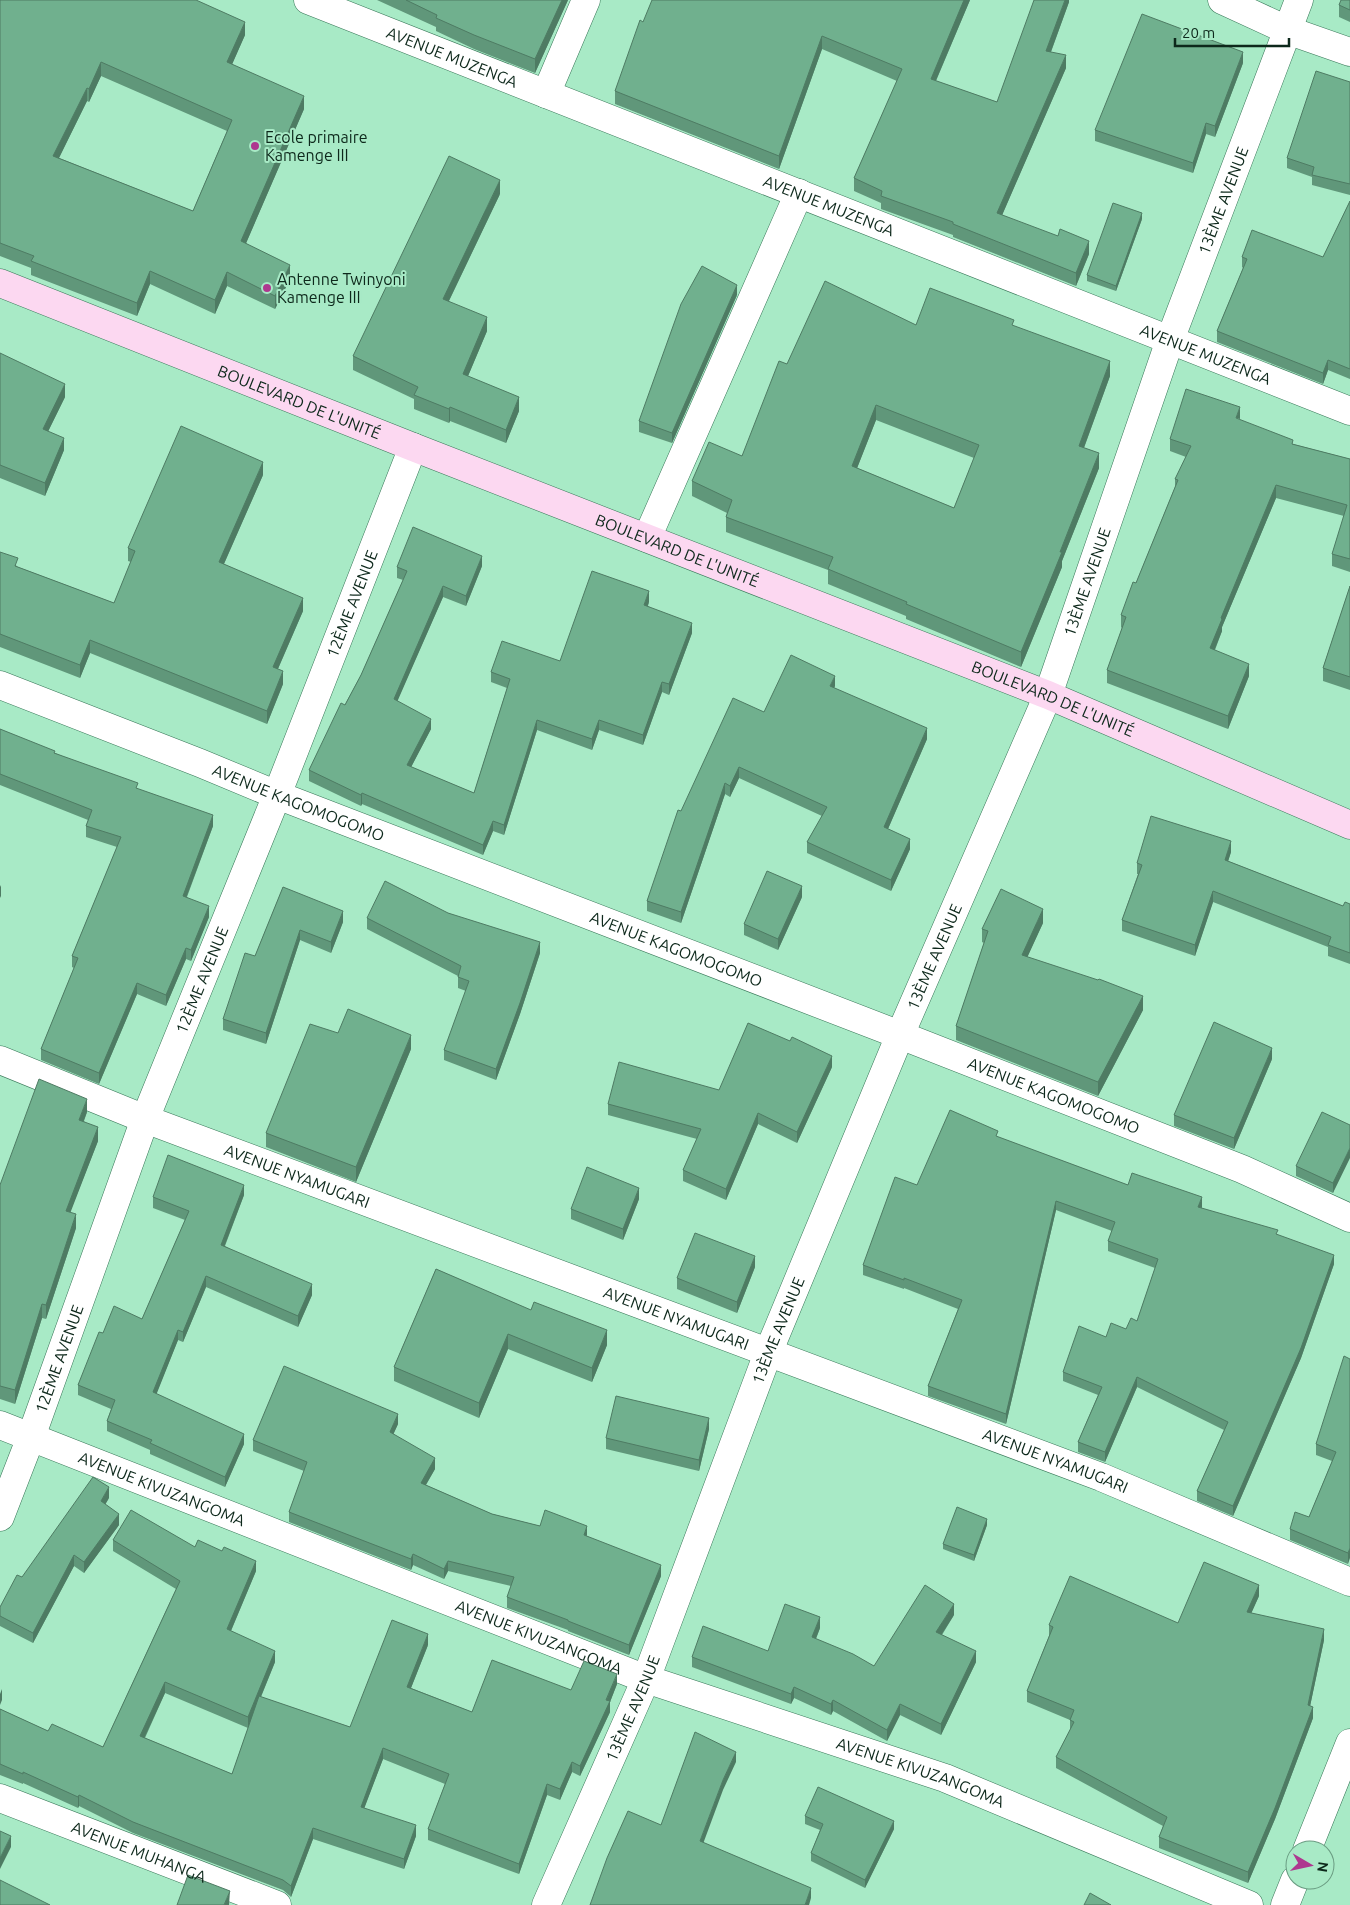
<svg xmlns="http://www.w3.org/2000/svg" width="1350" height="1905" viewBox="0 0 1350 1905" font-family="Ubuntu,sans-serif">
	<rect width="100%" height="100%" fill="#a8eac6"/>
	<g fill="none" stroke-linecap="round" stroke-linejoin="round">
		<!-- street casing -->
		<g stroke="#387758" stroke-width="29">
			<g id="street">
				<path id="s1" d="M308,0L1350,411"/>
				<path d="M1222,0L1287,30L1350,52"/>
				<path d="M546,94L586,0"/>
				<path d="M647,538L799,193"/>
				<path id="s2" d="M0,685L200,763L277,795L900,1035L1242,1169L1350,1218"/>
				<path id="s3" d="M0,1060L145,1119L1101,1477L1350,1582"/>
				<path id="s4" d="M0,1425L646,1679L945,1778L1249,1905"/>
				<path id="s5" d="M0,1517L31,1437L145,1119L277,795L413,447"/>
				<path id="s6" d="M0,1798L277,1905"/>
				<path d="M1307,1850L1350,1743"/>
				<path id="s7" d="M546,1905L646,1679L768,1353L900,1035L1048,695L1170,340L1299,0"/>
				<path d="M1285,1905L1295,1880"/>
			</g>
		</g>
		<!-- secondary casing -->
		<g stroke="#387758" stroke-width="29">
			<g id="secondary">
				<path id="s8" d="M0,283L413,447L1048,695L1350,825"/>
			</g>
		</g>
		<!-- street -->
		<use href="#street" stroke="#fff" stroke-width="28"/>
		<!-- secondary -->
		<use href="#secondary" stroke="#fcd8f1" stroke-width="28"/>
	</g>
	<!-- wall -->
	<path fill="#60977a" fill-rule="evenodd" d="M0,0L245,35L232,64L304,109L246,243L290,279L275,309L227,286L215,314L150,284L137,316L31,275V268L0,256ZM101,76L227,131L193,211L59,158L87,101L89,102Z
		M377,0H568L535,73L474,49L436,31V27Z
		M970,0L936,81L997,102L1069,0V2L1051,52L1066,68L1002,215L1089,254L1076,286L953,237V235L881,209V203L854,191V178L897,81L822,49L779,169L615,104V91L643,22Z
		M1350,0V22L1339,17V5Z
		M1243,63L1215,137L1206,134L1193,173L1095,141V130Z
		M1350,82V195L1312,185V177L1287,168V158Z
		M500,194L449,301L487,331L468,376L519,411L506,443L450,421L449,423L414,409V399L353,370V356Z
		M1350,201V379L1328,370L1323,384L1217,342V331L1243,268L1242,267V257H1323Z
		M1142,219L1116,291L1087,281V275Z
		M737,295L672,443L639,432V421Z
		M916,325L1014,326L1110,376L1084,448L1099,468L1062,561V567L1021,667L906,619V616L828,584V570L726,532V517L727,513L692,496V481L742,456L787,364ZM876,420L974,458L954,508L857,468Z
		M0,353L65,397L48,431L64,450L45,496L0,478Z
		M1240,420L1293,444L1350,459V572L1332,566V554L1344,516L1276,498L1222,627V631L1215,650L1249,676L1228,729L1107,683V670L1122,628L1121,627V615L1136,583L1175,487V479L1186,457L1170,451V439Z
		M263,475L224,564L303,611L278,669L283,684L267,724L90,653L80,678L0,647V552L18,567L114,603L131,562L128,561V548Z
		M482,566L466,606L443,597L397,701L431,729L411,767L474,793L507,688L491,682V672L560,661L649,602L648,606L692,633L669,695L662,692L643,745L599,730L592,750L537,730L504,835L493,831L483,855L362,804L361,806L309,781V770L361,675L403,580L397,578V567Z
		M1350,586V690L1323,681V668Z
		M835,686L834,688L927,739L888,829L910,849L891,891L807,853V842L822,816L739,778L730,797L725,794L681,923L647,911V901L681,811L764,712Z
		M0,729L138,789L213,826L187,897L209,917L191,961L186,959L166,1006L137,994L99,1084L41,1060V1049L74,968L72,967V956L117,847L86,837V826L88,820L0,785Z
		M1231,852L1228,861L1343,906L1350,904V964L1328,956V947L1213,902L1195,956L1122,931V920L1138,874H1137V863Z
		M283,887L343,922L331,953L300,940L266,1044L223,1030V1019L255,956Z
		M802,897L778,950L744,935V924Z
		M448,913L540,953L520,1014L496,1080L444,1060V1050L466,991L458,988V976L367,929V918Z
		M1043,923L1027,957L1143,1010L1098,1096L956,1040V1026L984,943L982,942V929Z
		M411,1049L356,1182L266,1147V1133Z
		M1272,1059L1234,1149L1174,1126V1115Z
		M832,1067L797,1143L758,1124L726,1200L683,1181V1170L697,1139L608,1115V1104L719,1090Z
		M87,1112L84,1121L98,1141L70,1212L76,1228L46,1319L42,1318L15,1404L0,1399V1185Z
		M1350,1125L1333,1193L1296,1176V1166Z
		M998,1137L1128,1185L1202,1207L1201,1208L1278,1235L1334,1264L1301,1358L1233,1516L1197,1501V1491L1224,1430L1137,1387L1105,1462L1078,1452V1442L1098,1395L1063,1381V1372L1106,1337L1126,1329L1137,1321L1155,1268L1108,1251V1241L1112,1231L1056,1210L1006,1424L928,1396V1386L958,1309L904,1288V1289L863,1275V1265L917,1185Z
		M244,1195L225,1246L312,1295L298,1327L206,1287L183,1342L178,1340L156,1394L244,1444L225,1487L150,1454V1450L107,1431V1421L111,1409L78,1395V1385L103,1333L142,1319L185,1220L153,1208V1197Z
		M639,1199L623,1240L571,1219V1209Z
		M755,1267L737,1313L677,1289V1278Z
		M436,1269L607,1345L592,1382L508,1349L479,1418L394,1381V1367Z
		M1350,1359L1348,1564L1290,1540V1529L1309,1517L1332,1461L1316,1455V1444Z
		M398,1424L393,1434L435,1469L426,1485L492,1514L540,1526L587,1536L661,1576L629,1655L568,1631V1630L507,1608V1597L511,1586L448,1571L444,1579L413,1565L411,1570L289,1522V1512L304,1471L253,1451V1440Z
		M709,1429L699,1471L606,1449V1438Z
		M109,1498L105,1504L119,1525L84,1573L74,1566L33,1643L0,1626V1607L22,1577Z
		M987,1525L974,1561L943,1549V1544Z
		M113,1540L195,1547L256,1571L231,1631L275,1662L261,1697L350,1727L428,1645L411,1688L472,1712L571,1690L617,1684L610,1702V1712L580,1776L572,1772L560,1800L547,1795L519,1874L428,1840V1829L445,1784L383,1759L364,1808L416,1836L404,1869L313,1839L291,1897L283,1890L133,1833L79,1806L78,1808L23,1783V1784L0,1775V1709L48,1731L103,1747L176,1589L113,1551ZM165,1693L248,1728L232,1774L145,1738Z
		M1259,1596L1251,1613L1324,1640L1310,1706L1313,1718L1275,1819L1248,1883L1159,1848V1837L1163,1826L1056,1768V1757L1070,1730V1720L1027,1702V1691L1049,1636V1625L1178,1623Z
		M954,1615L942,1635L976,1662L941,1735L900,1715L887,1741L833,1711L831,1715L794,1698L791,1704L692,1667V1657L768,1651L820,1628L816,1639L874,1666Z
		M805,1816L894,1829L865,1888L811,1861V1853L820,1830L805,1824Z"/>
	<!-- shaded-wall -->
	<path fill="#4e7b63" d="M562,0H568L535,73V59Z
		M964,0H970L931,92V79Z
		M1065,0H1069V2L1046,65V51Z
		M245,22V35L227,76V62Z
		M822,36V49L779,169V156Z
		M1243,52V63L1215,137V126Z
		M1066,55V68L997,227V213Z
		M101,62V76L89,102V89Z
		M87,88V101L53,170V156Z
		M304,96V109L241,255V241Z
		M1206,123V134L1193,173V163Z
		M500,180V194L443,313V299Z
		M1142,213V219L1116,291V286Z
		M1089,241V254L1076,286V273Z
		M290,265V279L275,309V296Z
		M150,271V284L137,316V303Z
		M227,272V286L215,314V300Z
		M737,285V295L672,443V433Z
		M487,317V331L463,388V374Z
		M1328,360V370L1323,384V373Z
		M1110,361V376L1079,461V446Z
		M65,384V397L43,442V429Z
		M519,397V411L506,443V430Z
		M876,405V420L852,481V466Z
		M450,407V421L449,423V409Z
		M1240,407V419L1236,418Z
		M64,438V450L45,496V483Z
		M1099,453V468L1062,561V567L1021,667V652Z
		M263,462V475L219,575V562Z
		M1276,485V498L1222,627V631L1210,661V648L1221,618Z
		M482,556V566L466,606V596Z
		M443,586V597L394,709V699Z
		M649,591V602L644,615V605Z
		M303,598V611L273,680V667Z
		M692,623V633L669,695V684Z
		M90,640V653L80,678V665Z
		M1249,664V676L1228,729V716Z
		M283,671V684L267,724V711Z
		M835,676V686L830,697V686Z
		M662,682V692L643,745V735Z
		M431,719V729L407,775V765Z
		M537,720V730L504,835V825Z
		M599,720V730L592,750V739Z
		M927,728V739L884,838V827Z
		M739,767V778L730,797V786Z
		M725,783V794L681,923V912Z
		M362,793V804L361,806V795Z
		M213,815V826L183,906V896Z
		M493,821V831L483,855V845Z
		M910,839V849L891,891V880Z
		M1231,841V852L1225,871V860Z
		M1,885V896L0,898V887Z
		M802,886V897L778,950V939Z
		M1213,891V902L1195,956V945Z
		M209,906V917L191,961V950Z
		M1043,909V923L1022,969V955Z
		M343,911V922L331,953V942Z
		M300,930V940L266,1044V1033Z
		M540,942V953L520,1014L496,1080V1069Z
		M186,948V959L166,1006V995Z
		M137,983V994L99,1084V1073Z
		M1143,996V1010L1098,1096V1082Z
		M411,1035V1049L356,1182V1167Z
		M1272,1048V1059L1234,1149V1138Z
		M832,1056V1067L797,1143V1132Z
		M87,1099V1112L79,1133V1120Z
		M758,1113V1124L726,1200V1189Z
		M98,1127V1141L66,1224V1211Z
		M1350,1148V1158L1333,1193V1183Z
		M244,1185V1195L221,1255V1245Z
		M639,1188V1199L623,1240V1229Z
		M1202,1197V1207L1198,1217V1207Z
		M1056,1201V1210L1006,1424V1414Z
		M76,1214V1228L46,1319V1305Z
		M1334,1255V1264L1301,1358L1233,1516V1506Z
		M755,1256V1267L737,1313V1302Z
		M206,1276V1287L183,1342V1332Z
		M312,1284V1295L298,1327V1316Z
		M42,1304V1318L15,1404V1390Z
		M178,1330V1340L153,1403V1392Z
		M607,1330V1345L592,1382V1368Z
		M508,1334V1349L479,1418V1403Z
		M1137,1377V1387L1105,1462V1452Z
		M398,1414V1424L390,1442V1432Z
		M709,1418V1429L699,1471V1460Z
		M244,1434V1444L225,1487V1477Z
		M435,1458V1469L421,1493V1483Z
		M109,1487V1498L101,1512V1501Z
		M119,1514V1525L84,1573V1562Z
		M987,1519V1525L974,1561V1555Z
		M587,1526V1536L584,1535Z
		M1350,1548V1558L1348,1564V1553Z
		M413,1554V1565L411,1570V1559Z
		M74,1555V1566L33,1643V1633Z
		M256,1561V1571L227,1640V1629Z
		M448,1561V1571L444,1579V1569Z
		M661,1565V1576L629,1655V1645Z
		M1259,1585V1596L1247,1623V1612Z
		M954,1604V1615L936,1643V1632Z
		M820,1617V1628L812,1648V1637Z
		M1324,1629V1640L1308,1716V1705Z
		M428,1634V1645L407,1698V1687Z
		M275,1651V1662L248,1728V1717Z
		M976,1651V1662L941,1735V1724Z
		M617,1674V1684L610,1702V1712L580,1776V1766Z
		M165,1682V1693L140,1747V1736Z
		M794,1687V1698L791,1704V1694Z
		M2,1689V1700L0,1705V1694Z
		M833,1700V1711L831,1715V1704Z
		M900,1704V1715L887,1741V1730Z
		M1313,1707V1718L1275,1819L1248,1883V1872Z
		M383,1748V1759L361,1817V1807Z
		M736,1752V1762L723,1790L700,1852V1841L723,1780Z
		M572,1762V1772L560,1800V1789Z
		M547,1784V1795L519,1874V1864Z
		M79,1795V1806L78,1808V1797Z
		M894,1821V1829L865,1888V1880Z
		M416,1825V1836L404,1869V1859Z
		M313,1828V1839L291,1897V1886Z
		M11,1836V1847L0,1869V1858Z
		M811,1888V1898L809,1905H805Z
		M230,1891L229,1905H224Z"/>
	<!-- building -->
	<path fill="#70b08e" stroke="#4e7b63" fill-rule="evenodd" d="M0,0H196L245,22L227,62L304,96L241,241L290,265L275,296L227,272L215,300L150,271L137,303L31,261L34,256L0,243ZM101,62L232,120L193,211L53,156L87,88L89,89Z
		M406,0H562L535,59L474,35L436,18L437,15Z
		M652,0H964L931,79L997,102L1034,0H1065L1046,51L1066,55L997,213L1058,236L1060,229L1089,241L1076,273L953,224V222L881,196L882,191L854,178L902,69L822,36L779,156L615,91L640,20L643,22Z
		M1341,0H1350V10L1339,5Z
		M1142,14L1243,52L1215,126L1206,123L1193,163L1095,130Z
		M1316,71L1350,82V184L1312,175L1314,167L1287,158Z
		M449,156L500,180L443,299L487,317L463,374L519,397L506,430L450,407L449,409L414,395L418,387L353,356Z
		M1350,201V369L1328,360L1323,373L1217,331L1247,259L1242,257L1252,230L1323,257Z
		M1113,203L1142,213L1116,286L1087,275Z
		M702,266L737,285L672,433L639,421L681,304Z
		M825,281L916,325L930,288L1014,320L1012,325L1110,361L1079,446L1099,453L1060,552H1062L1021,652L906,604L907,602L828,569L833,557L726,517L732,500L692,481L709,442L742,456L779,361L787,364ZM876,405L979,445L954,508L852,466Z
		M0,353L65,384L43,429L64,438L45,483L0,465Z
		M1186,389L1240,407L1236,418L1293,440L1292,444L1350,459V559L1332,554L1347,505L1276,485L1221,618L1222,619L1210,648L1249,664L1228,716L1107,670L1126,617L1121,615L1133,582L1136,583L1178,480L1175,479L1191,446L1170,439Z
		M181,426L263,462L219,562L303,598L273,667L283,671L267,711L90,640L80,665L0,634V552L18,558L15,566L114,603L135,551L128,548Z
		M413,527L482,556L466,596L443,586L394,699L431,719L407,765L474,793L510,679L491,672L502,641L560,661L592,571L649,591L644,605L692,623L669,684L662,682L643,735L599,720L592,739L537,720L504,825L493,821L483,845L362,793L361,795L309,770L341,703L345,705L361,675L407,571L397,567Z
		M1350,586V677L1323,668Z
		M791,655L835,676L830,686L927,728L884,827L910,839L891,880L807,842L827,807L739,767L730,786L725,783L681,912L647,901L678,810L681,811L733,698L764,712Z
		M0,729L55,751L54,753L138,783L136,788L213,815L183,896L209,906L191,950L186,948L166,995L137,983L99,1073L41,1049L78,958L72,956L121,837L86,826L92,810L0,774Z
		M1151,816L1231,841L1225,860L1343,906L1345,902L1350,904V953L1328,945L1331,937L1213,891L1195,945L1122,920L1142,865L1137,863Z
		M767,871L802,886L778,939L744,924Z
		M385,881L448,913L540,942L520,1003L496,1069L444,1050L469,981L458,977L461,966L367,918Z
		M283,887L343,911L331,942L300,930L266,1033L223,1019L245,953L255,956Z
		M1001,889L1043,909L1022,955L1098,980L1099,979L1143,996L1098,1082L956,1026L988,931L982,929Z
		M348,1009L411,1035L356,1167L266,1133L310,1024L338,1033Z
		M1214,1022L1272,1048L1234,1138L1174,1115Z
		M748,1023L790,1041L792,1037L832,1056L797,1132L758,1113L726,1189L683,1170L701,1129L608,1104L619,1062L719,1090Z
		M39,1079L87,1099L79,1120L98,1127L66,1211L76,1214L46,1305L42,1304L15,1390L0,1386V1185Z
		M950,1110L998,1131L996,1136L1128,1185L1132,1173L1202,1197L1198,1207L1278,1230L1276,1234L1334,1255L1301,1348L1233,1506L1197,1491L1228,1422L1137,1377L1105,1452L1078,1442L1102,1387L1063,1372L1079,1326L1106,1337L1111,1323L1126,1329L1131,1318L1137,1321L1158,1259L1108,1241L1115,1222L1056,1201L1006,1414L928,1386L962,1300L904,1278V1280L863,1265L895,1177L917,1185Z
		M1322,1112L1350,1125V1148L1333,1183L1296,1166Z
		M168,1155L244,1185L221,1245L312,1284L298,1316L206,1276L183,1332L178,1330L153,1392L244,1434L225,1477L150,1443L152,1440L107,1421L115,1400L78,1385L99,1332L103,1333L114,1306L142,1319L189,1211L153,1197Z
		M587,1167L639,1188L623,1229L571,1209Z
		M695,1233L755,1256L737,1302L677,1278Z
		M436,1269L531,1310L534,1302L607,1330L592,1368L508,1334L479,1403L394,1367Z
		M1344,1356L1350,1359V1548L1348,1553L1290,1529L1295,1512L1309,1517L1336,1452L1316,1444Z
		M284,1366L398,1414L390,1432L435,1458L421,1483L492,1514L540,1526L545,1510L587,1526L584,1535L661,1565L629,1645L568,1621V1620L507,1597L514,1577L448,1561L444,1569L413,1554L411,1559L289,1512L307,1462L253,1440Z
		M616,1396L709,1418L699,1460L606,1438Z
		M93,1477L109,1487L101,1501L119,1514L84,1562L74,1555L33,1633L0,1616V1607L17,1575L22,1577Z
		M957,1507L987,1519L974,1555L943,1544Z
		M131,1510L195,1547L198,1540L222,1551L224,1547L256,1561L227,1629L275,1651L248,1717L165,1682L140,1736L232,1774L259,1696L350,1727L392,1620L428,1634L407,1687L472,1712L492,1660L571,1690L584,1661L617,1674L606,1700L610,1701L580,1766L572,1762L560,1789L547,1784L519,1864L428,1829L449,1774L383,1748L361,1807L416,1825L404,1859L313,1828L291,1886L283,1880L133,1822L79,1795L78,1797L23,1772V1774L0,1764V1709L48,1731L52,1724L103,1747L180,1581L113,1540Z
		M1204,1562L1259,1585L1247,1612L1324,1629L1308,1705L1313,1707L1275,1808L1248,1872L1159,1837L1167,1817L1056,1757L1074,1722L1070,1720L1074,1710L1027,1691L1053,1627L1049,1625L1070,1576L1178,1623Z
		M925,1585L954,1604L936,1632L976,1651L941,1724L900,1704L887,1730L833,1700L831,1704L794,1687L791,1694L692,1657L703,1626L768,1651L785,1604L820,1617L812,1637L853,1654L874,1666Z
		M695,1732L736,1752L723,1780L700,1841L811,1888L805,1905H590L607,1858L628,1811L661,1825Z
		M818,1787L894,1821L865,1880L811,1853L823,1824L805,1816Z
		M0,1831L11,1836L0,1858Z
		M188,1875L230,1891L224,1905H177Z
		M0,1880L50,1905H0Z
		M1090,1893L1111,1905H1084Z"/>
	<!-- markers -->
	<g fill="#ae388f" stroke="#a8eac6" stroke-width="2">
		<circle cx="255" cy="146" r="5"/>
		<circle cx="267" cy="288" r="5"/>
	</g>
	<g text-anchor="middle" stroke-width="4" stroke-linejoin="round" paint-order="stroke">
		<!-- street labels -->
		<g font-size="16" fill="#0d281b" stroke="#a8eac6">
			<text dy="6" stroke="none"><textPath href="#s1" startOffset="155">AVENUE MUZENGA</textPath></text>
			<text dy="6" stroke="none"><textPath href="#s7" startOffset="1835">13ÈME AVENUE</textPath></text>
			<text dy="6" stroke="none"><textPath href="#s1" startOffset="560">AVENUE MUZENGA</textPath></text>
			<text dy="6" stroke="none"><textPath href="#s1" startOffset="965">AVENUE MUZENGA</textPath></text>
			<text dy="6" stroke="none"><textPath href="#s8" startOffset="322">BOULEVARD DE L'UNITÉ</textPath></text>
			<text dy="6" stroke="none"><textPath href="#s8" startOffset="728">BOULEVARD DE L'UNITÉ</textPath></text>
			<text dy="6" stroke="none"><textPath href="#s7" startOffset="1430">13ÈME AVENUE</textPath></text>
			<text dy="6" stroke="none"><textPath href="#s5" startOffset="979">12ÈME AVENUE</textPath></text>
			<text dy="6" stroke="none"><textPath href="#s8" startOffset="1132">BOULEVARD DE L'UNITÉ</textPath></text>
			<text dy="6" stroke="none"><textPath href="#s2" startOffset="321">AVENUE KAGOMOGOMO</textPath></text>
			<text dy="6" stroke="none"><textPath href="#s2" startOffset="726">AVENUE KAGOMOGOMO</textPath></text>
			<text dy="6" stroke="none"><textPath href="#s7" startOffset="1025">13ÈME AVENUE</textPath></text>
			<text dy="6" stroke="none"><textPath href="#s5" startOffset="574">12ÈME AVENUE</textPath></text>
			<text dy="6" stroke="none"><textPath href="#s2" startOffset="1131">AVENUE KAGOMOGOMO</textPath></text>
			<text dy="6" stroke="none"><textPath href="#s3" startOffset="319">AVENUE NYAMUGARI</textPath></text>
			<text dy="6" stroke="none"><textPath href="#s3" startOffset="724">AVENUE NYAMUGARI</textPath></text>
			<text dy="6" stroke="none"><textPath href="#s7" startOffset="620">13ÈME AVENUE</textPath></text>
			<text dy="6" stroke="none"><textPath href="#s5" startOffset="169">12ÈME AVENUE</textPath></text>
			<text dy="6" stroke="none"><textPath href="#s3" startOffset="1129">AVENUE NYAMUGARI</textPath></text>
			<text dy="6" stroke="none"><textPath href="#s4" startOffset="174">AVENUE KIVUZANGOMA</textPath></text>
			<text dy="6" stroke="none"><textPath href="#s4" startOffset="579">AVENUE KIVUZANGOMA</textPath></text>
			<text dy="6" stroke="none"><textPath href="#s7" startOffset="215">13ÈME AVENUE</textPath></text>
			<text dy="6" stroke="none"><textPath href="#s4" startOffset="984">AVENUE KIVUZANGOMA</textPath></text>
			<text dy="6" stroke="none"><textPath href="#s6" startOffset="149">AVENUE MUHANGA</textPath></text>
		</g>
		<!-- poi labels -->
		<g font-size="16" fill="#0d281b" stroke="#a8eac6" text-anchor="start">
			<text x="265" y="143">Ecole primaire<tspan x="265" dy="18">Kamenge III</tspan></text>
			<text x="277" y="285">Antenne Twinyoni<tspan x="277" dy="18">Kamenge III</tspan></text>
		</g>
	</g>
	<!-- north arrow -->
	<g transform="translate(1310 1865) rotate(99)"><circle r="24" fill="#a8eac6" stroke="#6a9c82"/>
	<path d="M0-4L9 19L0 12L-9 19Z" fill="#ae388f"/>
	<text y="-8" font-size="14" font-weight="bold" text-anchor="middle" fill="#0d281b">N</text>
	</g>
	<!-- scale -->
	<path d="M1175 38v8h114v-8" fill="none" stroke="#0d281b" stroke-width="2.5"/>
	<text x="1182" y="38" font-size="15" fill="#0d281b" stroke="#a8eac6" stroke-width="4" paint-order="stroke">20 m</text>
</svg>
